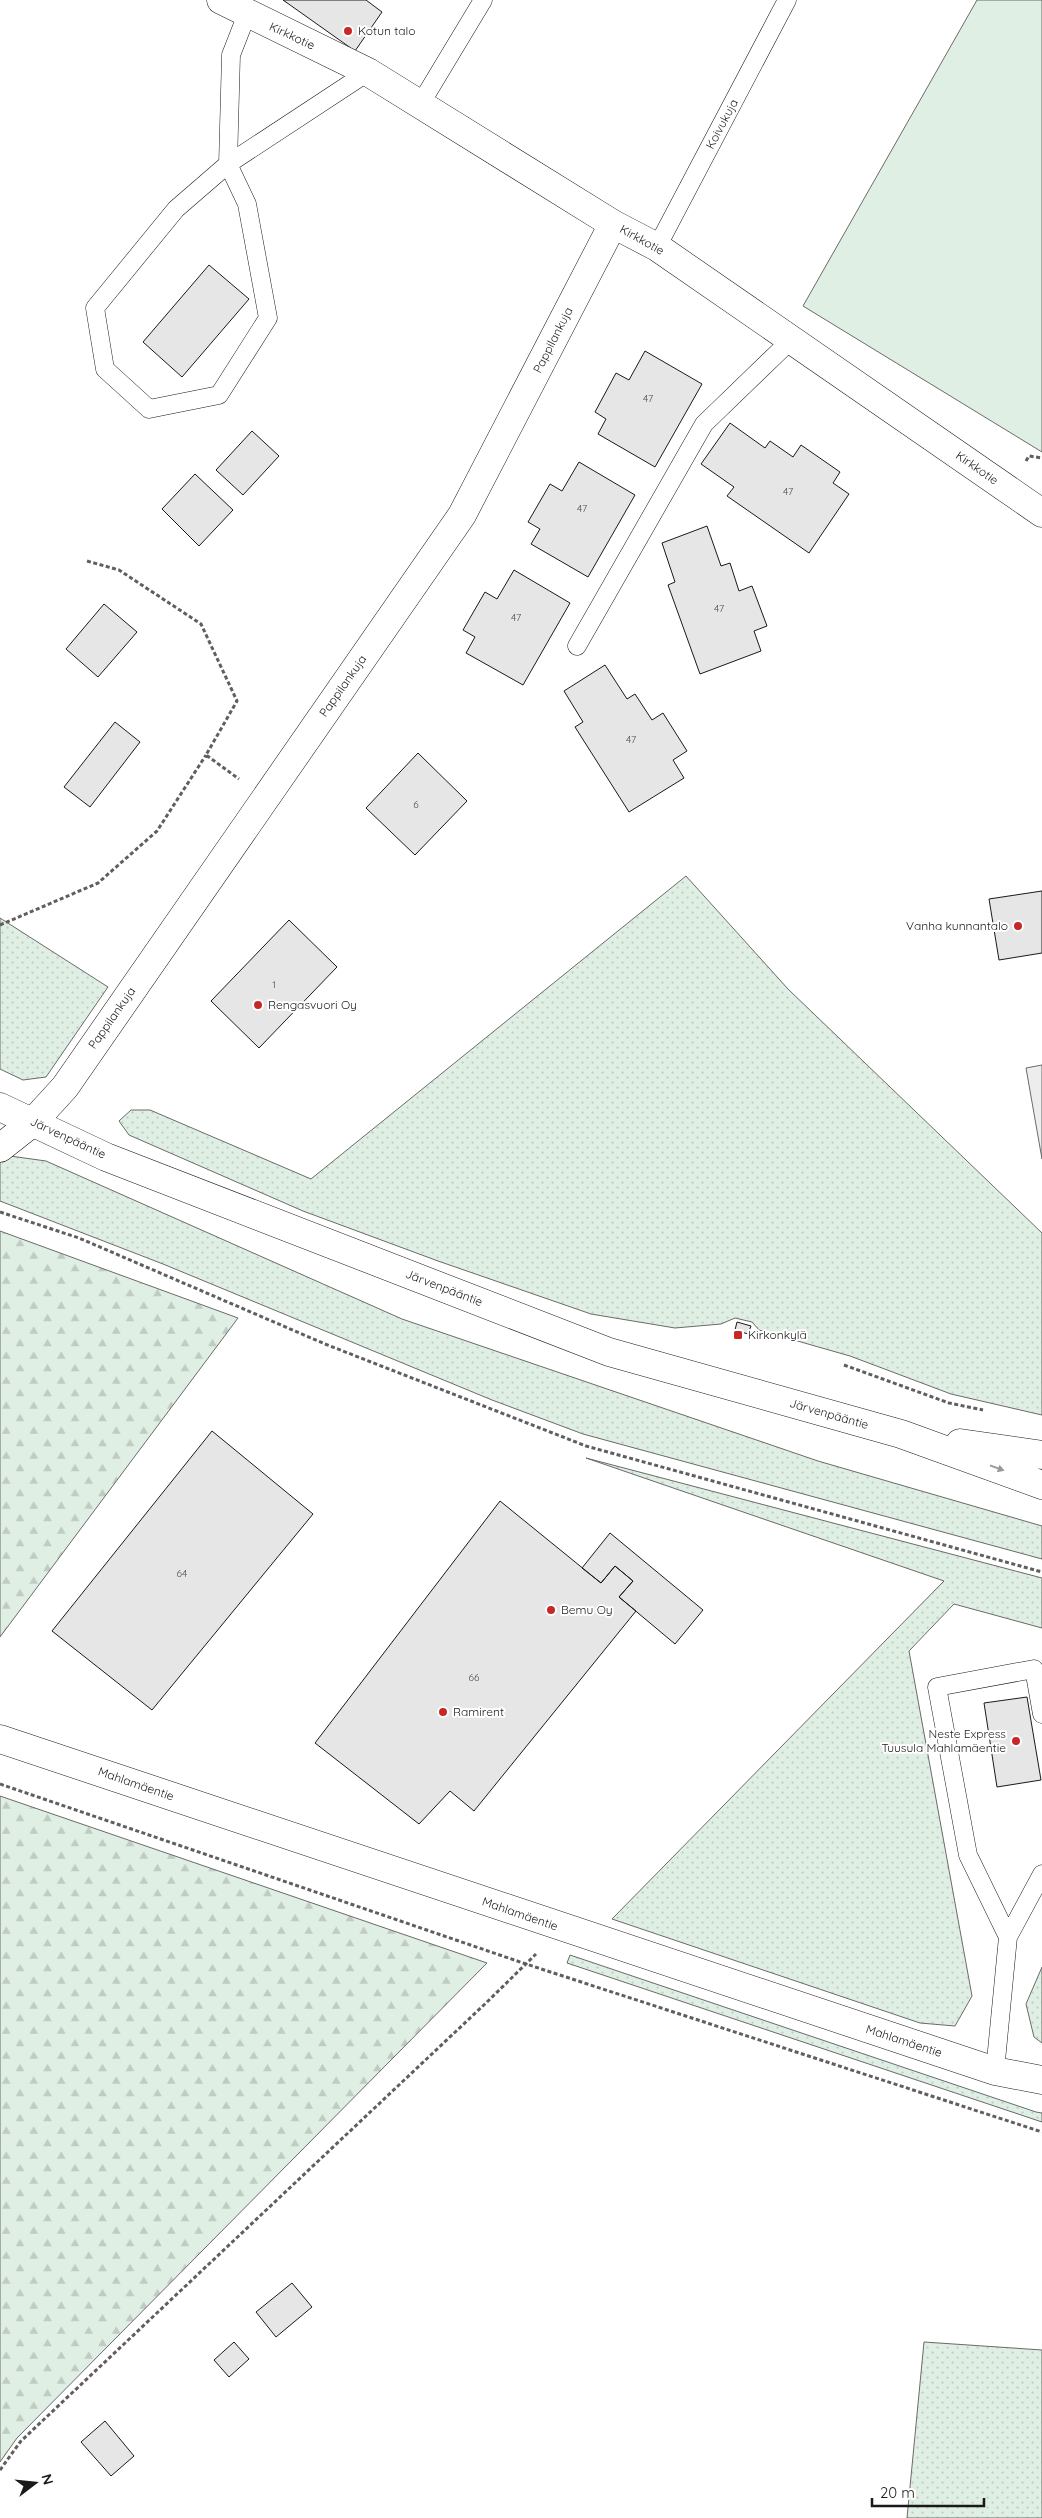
<svg xmlns="http://www.w3.org/2000/svg" width="1042" height="2518" viewBox="0 0 1042 2518" font-family="Quicksand,sans-serif">
	<defs>
		<pattern id="grass-dots" width="8" height="8" patternUnits="userSpaceOnUse" patternTransform="scale(1.25)"><rect width="8" height="8" fill="#e0efe3"/><path d="M2 2h.1M6 6h.1" fill="none" stroke="#c0ccc2" stroke-width="1.8" stroke-linecap="round"/></pattern>
		<pattern id="forest-firs" width="22" height="20" patternUnits="userSpaceOnUse" patternTransform="scale(1.25)"><rect width="22" height="20" fill="#e0efe3"/><path d="M5 1l3.5 6h-7zM16 11l3.5 6h-7z" fill="#c0ccc2"/></pattern>
	</defs>
	<rect width="100%" height="100%" fill="#fff"/>
	<!-- grass -->
	<path fill="url(#grass-dots)" stroke="#6a6a6a" d="M686,876L788,989L1042,1233V1415L951,1394L850,1356L759,1330L752,1322L735,1318L721,1324L675,1328L591,1314L438,1261L303,1211L129,1135L119,1121L131,1110H150L311,1179Z
		M0,918L108,987L46,1077L23,1080L0,1069Z
		M10,1156L46,1161L402,1319L818,1461L1042,1526V1559L583,1434L492,1400L163,1264L0,1201V1161Z
		M586,1458L1042,1578V1628L954,1604L909,1651L972,1996L955,2026L920,2023L612,1919L944,1581Z
		M570,1955L1036,2112L1042,2113V2122L567,1963Z
		M1042,1967V2043L1034,2037L1026,2004Z
		M924,2342L1042,2350V2518H907Z"/>
	<!-- forest -->
	<path fill="url(#forest-firs)" stroke="#6a6a6a" d="M0,1231L238,1318L0,1637Z
		M0,1796L487,1963L17,2438L0,2462Z"/>
	<!-- garden -->
	<path fill="#e0efe3" stroke="#6a6a6a" d="M977,0H1042V452L803,306Z"/>
	<!-- parking -->
	<path fill="#ededed" stroke="#6a6a6a" d="M1042,1065V1159L1026,1068Z"/>
	<!-- building -->
	<path fill="#e6e6e6" stroke="#1a1a1a" d="M283,0H366L382,12L355,51Z
		M209,265L249,299L182,377L143,342Z
		M645,351L702,384L655,467L598,434L606,419L595,412L616,373L629,380Z
		M730,423L765,448L770,441L793,457L801,445L840,472L833,483L849,494L809,553L727,496L734,487L701,464Z
		M252,431L279,456L243,495L216,470Z
		M579,462L635,495L588,577L531,544L540,529L528,522L550,484L562,491Z
		M195,474L233,510L199,546L162,509Z
		M707,526L721,566L730,563L739,591L752,586L767,626L754,631L761,651L700,674L668,585L675,582L662,543Z
		M514,570L570,603L523,685L466,653L475,637L463,630L485,592L497,599Z
		M104,604L137,632L98,677L66,649Z
		M605,665L627,699L635,694L652,720L663,713L687,751L673,760L684,778L629,812L575,727L583,722L564,691Z
		M115,722L140,742L90,807L64,787Z
		M418,753L467,801L415,855L366,808Z
		M1042,891V953L999,960L989,899Z
		M289,920L337,967L259,1048L211,1001Z
		M737,1322L751,1326L748,1334L735,1330Z
		M212,1431L313,1514L152,1710L52,1631Z
		M500,1501L601,1583L615,1566L633,1581L619,1597L636,1611L474,1811L450,1791L419,1824L315,1743Z
		M610,1533L703,1610L675,1644L619,1597L633,1581L615,1566L601,1583L582,1568Z
		M1027,1697L1041,1780L997,1787L984,1703Z
		M292,2283L312,2307L276,2337L256,2312Z
		M234,2342L249,2359L229,2377L214,2360Z
		M105,2421L134,2456L111,2476L81,2442Z"/>
	<g fill="none" stroke-linecap="round" stroke-linejoin="round">
		<!-- service casing -->
		<g stroke="#1a1a1a" stroke-width="19">
			<path id="service" d="M247,14L231,55L228,164L247,204L268,318L219,395L149,409L105,369L95,308L176,209L228,164L368,72
				M421,103L483,0
				M657,247L787,0
				M577,646L704,424L791,340
				M1008,1937L968,1855L937,1687L1034,1669L1042,1714
				M995,2071L1008,1937L1042,1874"/>
		</g>
		<!-- minor casing -->
		<g stroke="#1a1a1a" stroke-width="29">
			<path id="minor" d="M221,0L368,72L613,224L657,247L1042,513
				M0,1148L33,1122L65,1087L462,515L613,224
				M0,1739L995,2071L1042,2080"/>
		</g>
		<!-- secondary casing -->
		<g stroke="#1a1a1a" stroke-width="29">
			<path id="secondary" d="M0,1107L106,1157L609,1352L901,1434L1042,1485
				M960,1443L1042,1455"/>
		</g>
		<!-- path -->
		<path stroke="#5f5f5f" stroke-width="3" stroke-dasharray="4 2.5" stroke-linecap="butt" d="M1026,461L1029,456L1042,458
			M87,561L119,570L201,624L237,701L206,755L239,779
			M0,925L98,883L157,831L206,755
			M0,1212L79,1238L325,1344L586,1446L1042,1572
			M844,1365L949,1403L983,1410
			M0,1784L526,1964L1042,2132
			M0,2470L21,2441L486,2003L536,1954"/>
		<!-- service -->
		<use href="#service" stroke="#fff" stroke-width="18"/>
		<!-- minor -->
		<use href="#minor" stroke="#fff" stroke-width="28"/>
		<!-- secondary -->
		<use href="#secondary" stroke="#fff" stroke-width="28"/>
	</g>
	<!-- one-way arrows -->
	<defs><path id="oneway-solid" d="M-6-.8H1V-3.2L6.5 0L1 3.2V.8H-6Z" transform="scale(1.25)"/></defs>
	<use fill="#989898" href="#oneway-solid" transform="translate(997 1468) rotate(20)"/>
	<!-- markers -->
	<g fill="#c62828" stroke="#fff" stroke-width="2">
		<circle cx="348" cy="31" r="5"/>
		<circle cx="1018" cy="926" r="5"/>
		<circle cx="258" cy="1005" r="5"/>
		<rect x="733" y="1330" width="10" height="10" rx="2.5"/>
		<circle cx="551" cy="1610" r="5"/>
		<circle cx="443" cy="1712" r="5"/>
		<circle cx="1016" cy="1741" r="5"/>
	</g>
	<g text-anchor="middle" stroke-width="4" stroke-linejoin="round" paint-order="stroke">
		<!-- number labels -->
		<g font-size="10" fill="#4d4d4d">
			<text x="648" y="402">47</text>
			<text x="788" y="495">47</text>
			<text x="582" y="512">47</text>
			<text x="719" y="612">47</text>
			<text x="516" y="621">47</text>
			<text x="631" y="743">47</text>
			<text x="416" y="808">6</text>
			<text x="274" y="988">1</text>
			<text x="182" y="1577">64</text>
			<text x="474" y="1681">66</text>
		</g>
		<!-- poi labels -->
		<g font-size="12" fill="#1a1a1a" stroke="#fff" text-anchor="start">
			<text x="358" y="35">Kotun talo</text>
			<text x="1008" y="930" text-anchor="end">Vanha kunnantalo</text>
			<text x="268" y="1009">Rengasvuori Oy</text>
			<text x="748" y="1339">Kirkonkylä</text>
			<text x="561" y="1614">Bemu Oy</text>
			<text x="453" y="1716">Ramirent</text>
			<text x="1006" y="1738" text-anchor="end">Neste Express<tspan x="1006" dy="14">Tuusula Mahlamäentie</tspan></text>
		</g>
		<!-- street labels -->
		<g font-size="12" fill="#1a1a1a" stroke="#fff">
			<text transform="translate(292 36) rotate(25)" y="4">Kirkkotie</text>
			<text transform="translate(722 124) rotate(-62)" y="4">Koivukuja</text>
			<text transform="translate(642 240) rotate(29)" y="4">Kirkkotie</text>
			<text transform="translate(553 340) rotate(-63)" y="4">Pappilankuja</text>
			<text transform="translate(977 468) rotate(35)" y="4">Kirkkotie</text>
			<text transform="translate(343 686) rotate(-55)" y="4">Pappilankuja</text>
			<text transform="translate(112 1018) rotate(-55)" y="4">Pappilankuja</text>
			<text transform="translate(68 1138) rotate(25)" y="4">Järvenpääntie</text>
			<text transform="translate(444 1288) rotate(21)" y="4">Järvenpääntie</text>
			<text transform="translate(829 1414) rotate(16)" y="4">Järvenpääntie</text>
			<text transform="translate(136 1784) rotate(19)" y="4">Mahlamäentie</text>
			<text transform="translate(520 1914) rotate(19)" y="4">Mahlamäentie</text>
			<text transform="translate(904 2041) rotate(18)" y="4">Mahlamäentie</text>
		</g>
	</g>
	<!-- north arrow -->
	<g transform="translate(35 2483) rotate(74)" stroke="#ffffff" stroke-width="4" paint-order="stroke">
	<path d="M0-4L9 19L0 12L-9 19Z" fill="#1a1a1a"/>
	<text y="-8" font-size="14" font-weight="bold" text-anchor="middle" fill="#1a1a1a">N</text>
	</g>
	<!-- scale -->
	<path d="M872 2498v8h112v-8" fill="none" stroke="#1a1a1a" stroke-width="2.5"/>
	<text x="880" y="2498" font-size="15" fill="#1a1a1a" stroke="#ffffff" stroke-width="4" paint-order="stroke">20 m</text>
</svg>
